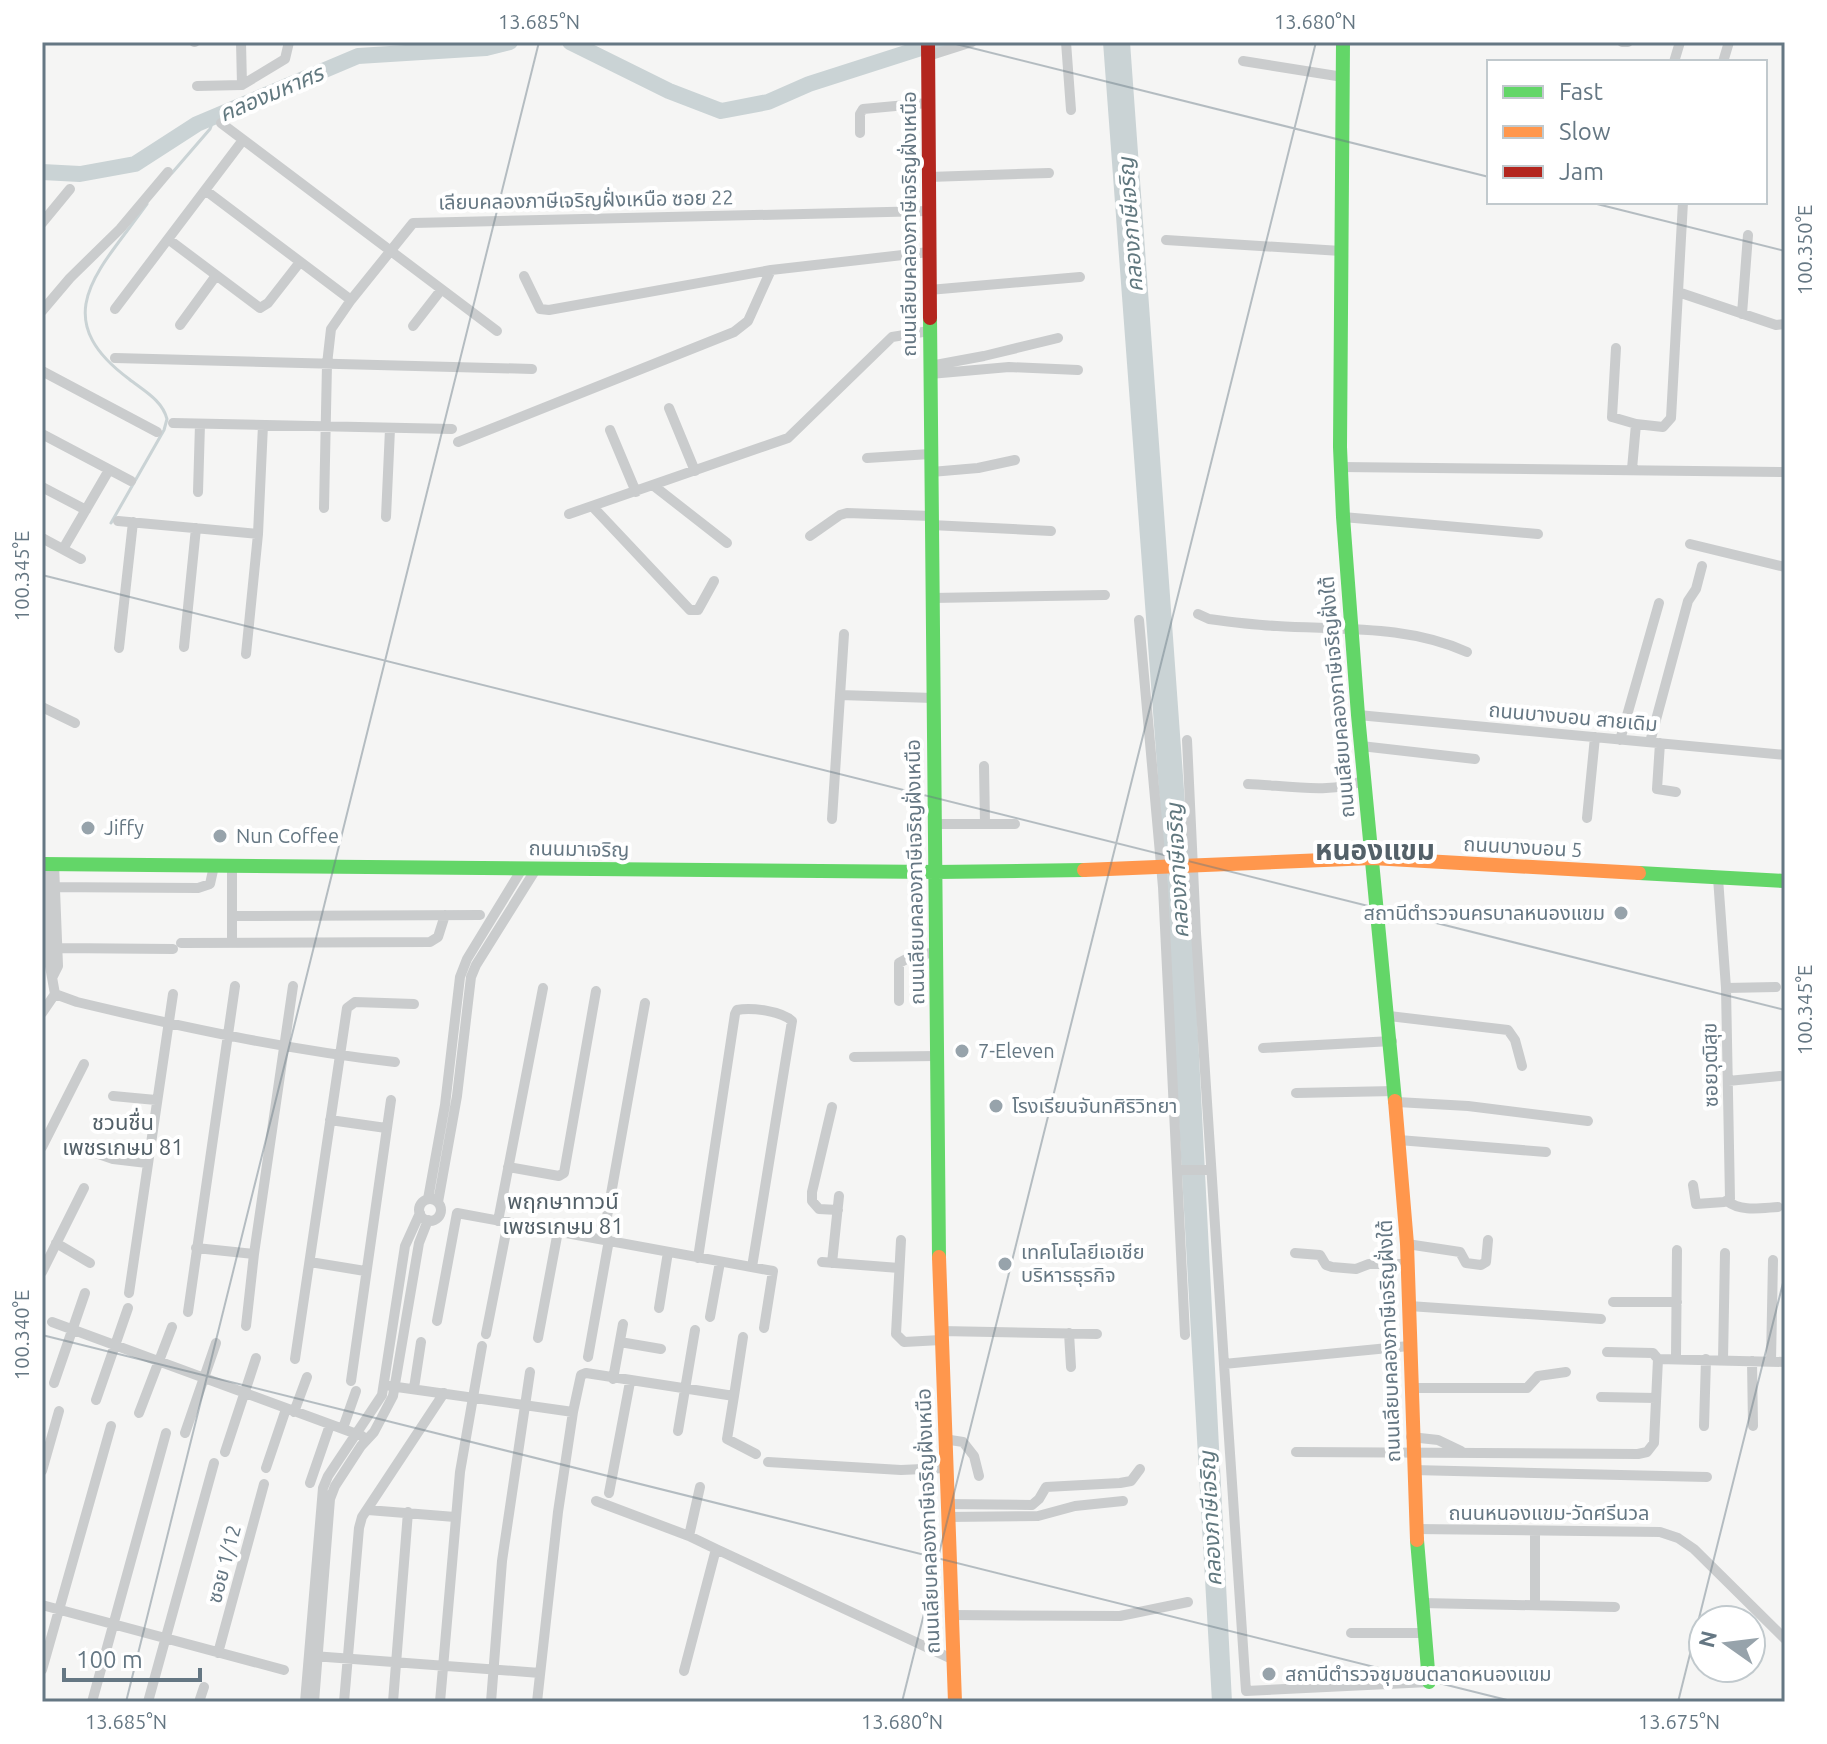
<svg xmlns="http://www.w3.org/2000/svg" width="1827" height="1744" viewBox="0 0 1827 1744" font-family="Ubuntu,'Noto Sans Thai',sans-serif">
	<rect width="100%" height="100%" fill="#f5f5f4"/>
	<!-- water -->
	<path fill="#cad3d5" d="M1103,42H1130L1189,859L1232,1702H1212L1164,859Z"/>
	<g fill="none" stroke-linecap="round" stroke-linejoin="round">
		<!-- stream -->
		<path stroke="#cad3d5" stroke-width="3" d="M172,173L210,129L215,116
			M111,523L164,430L167,419C162,400 144,391 129,379C44,316 101,269 147,204"/>
		<!-- river -->
		<path stroke="#cad3d5" stroke-width="16" d="M570,42L669,91L721,111L768,102L809,84L940,42
			M42,172L80,174L135,164L197,124L358,56L486,48L510,42"/>
		<!-- street -->
		<path stroke="#cacccd" stroke-width="10" d="M194,42H195
			M241,42L242,85
			M1066,42L1071,110
			M1622,42H1628
			M928,56L972,42
			M1243,61L1343,77
			M1674,62L1680,42
			M1723,62L1729,42
			M197,86L242,85L285,59L289,42
			M221,123L497,331
			M860,133V114L863,109L928,103
			M929,177L1049,173
			M205,190L351,300
			M42,223L70,189
			M168,239L260,308L268,303L300,262
			M1166,240L1341,251
			M524,276L540,309L549,310L771,270L929,252
			M929,290L1080,277
			M1678,292L1776,325L1785,324
			M115,309L243,140
			M42,311L70,278L120,229L168,172
			M1742,314L1748,235
			M180,325L215,277
			M413,326L441,290
			M1616,348L1612,417L1636,424
			M115,358L532,369
			M930,366L984,356L1058,338
			M42,371L157,432
			M930,374L1009,367L1078,370
			M669,408L695,471
			M173,423L452,429
			M610,430L636,492
			M42,434L131,481
			M458,442L734,332L748,321L771,270
			M867,458L930,454
			M1341,467L1785,472
			M1632,469L1636,424L1663,427L1671,418L1683,202
			M931,472L978,468L1015,460
			M654,486L727,543
			M42,487L86,510
			M198,492L200,424
			M593,507L690,610H698L714,581
			M324,508L327,364L331,329L351,300L413,223L929,211
			M569,514L788,438L892,337L929,331
			M386,517L390,429
			M1343,517L1538,534
			M118,521L258,534
			M931,525L1051,531
			M810,536L840,515L847,513L931,516
			M42,538L81,559
			M1690,544L1785,567
			M63,549L109,470
			M932,598L1105,595
			M1198,614L1209,619C1231,622 1254,625 1277,626C1342,630 1407,625 1467,652
			M1139,620L1163,887L1185,1335
			M184,647L196,528
			M119,648L133,522
			M246,654L258,534L263,425
			M840,695L933,698
			M42,707L75,723
			M1358,715L1785,755
			M1187,740L1196,933L1224,1364
			M1620,740L1659,603
			M1650,742L1688,601L1696,589L1702,566
			M1660,743L1657,789L1676,792
			M1361,746L1475,759
			M984,766L985,824
			M1248,784C1282,785 1334,795 1364,780
			M1587,818L1595,737
			M832,819L844,634
			M936,824H1015
			M232,866V942
			M42,887L198,888L210,884L214,866
			M232,916L480,915
			M181,943L430,942L438,937L445,915
			M57,948L173,949
			M53,976L58,966L54,864
			M1726,988L1776,987
			M55,994L77,1002C182,1027 288,1050 395,1062
			M899,1001V963L912,956L937,952
			M42,1013L55,994L48,955L46,887L48,864
			M1389,1016L1508,1030L1515,1040L1522,1066
			M1263,1048L1392,1041
			M854,1057L937,1056
			M1728,1081L1780,1076
			M1296,1093L1395,1091
			M113,1096L156,1100
			M1397,1102L1468,1106L1588,1121
			M832,1107L812,1192V1201L819,1209L838,1210
			M330,1120L386,1128
			M1399,1140L1546,1152
			M42,1147L84,1064
			M84,1149L113,1159L147,1163
			M508,1167L559,1176L564,1173L596,991
			M1178,1170H1211
			M1693,1185L1696,1204L1724,1202L1730,1199L1726,988L1718,878
			M428,1199L445,1105L460,977L467,959L522,869
			M419 1210a11 11 0 1 1 22 0a11 11 0 1 1-22 0Z
			M1727,1201C1741,1212 1761,1208 1778,1207
			M438,1202L457,1096L471,977L476,965L536,869
			M498,1221L543,988
			M603,1239L645,1003
			M901,1240L896,1334L904,1342L941,1340
			M56,1243L90,1263
			M1407,1244L1460,1252L1466,1263L1481,1265L1486,1262L1488,1240
			M196,1248L254,1254
			M1295,1253L1320,1255L1326,1265L1332,1267L1356,1269L1369,1264H1408
			M698,1258L735,1014L737,1010C751,1007 782,1011 792,1021L752,1267
			M310,1262L365,1271
			M822,1262L899,1268
			M832,1263L839,1196
			M42,1272L84,1188
			M129,1293L173,994
			M1613,1302H1677
			M1409,1306L1601,1319
			M659,1308L668,1252
			M188,1312L235,986
			M710,1317L720,1262
			M437,1321L457,1213L773,1271L764,1328
			M52,1322L362,1436
			M246,1326L254,1254L293,986
			M941,1331L1097,1334
			M1069,1333L1071,1367
			M486,1334L508,1222
			M538,1338L558,1231
			M620,1342L661,1349
			M1409,1346L1224,1364L1246,1691L1429,1682
			M1607,1352L1653,1353L1658,1359
			M588,1357L609,1240
			M1676,1357L1677,1250
			M295,1359L347,1008L355,1002L414,1004
			M1723,1360L1725,1253
			M1752,1361L1753,1426
			M1771,1361L1773,1260
			M613,1379L623,1324
			M351,1381L391,1100
			M54,1383L85,1293
			M390,1386L573,1412L581,1375L586,1373L734,1396L743,1337
			M414,1388L421,1342
			M1410,1388H1527L1538,1376L1566,1372
			M734,1396L727,1439L756,1454
			M1601,1397L1656,1398
			M96,1400L128,1308
			M294,1412L307,1377
			M139,1413L172,1327
			M1704,1426L1706,1359
			M343,1428L356,1391
			M678,1431L695,1330
			M185,1433L216,1343
			M1411,1437L1438,1440L1461,1451
			M944,1439L963,1442L974,1456L979,1476
			M225,1452L256,1358
			M1296,1452L1638,1454L1647,1452L1654,1443L1658,1359L1785,1362
			M768,1462L901,1470L945,1468
			M266,1468L286,1409
			M1413,1470L1707,1477
			M42,1471L59,1411
			M310,1483L330,1425
			M700,1487L689,1536L716,1549
			M609,1493L630,1382
			M596,1501L689,1536
			M946,1504L1032,1505L1039,1499L1046,1487L1120,1483L1131,1481L1140,1469
			M368,1510L455,1517
			M947,1517L1038,1516L1075,1506L1123,1501
			M1416,1529L1660,1532L1678,1538L1694,1549L1785,1639
			M1535,1531V1605
			M1422,1603L1615,1607
			M42,1605L284,1670
			M952,1615L1120,1616L1188,1602
			M1351,1633H1425
			M218,1653L264,1484
			M313,1656L540,1673
			M42,1670L111,1426
			M684,1671L716,1549L954,1660
			M92,1702L166,1433
			M148,1702L214,1463
			M199,1702L204,1687
			M305,1702L323,1488L328,1476L382,1395L405,1246L420,1213
			M314,1702L330,1499L335,1486L361,1446L374,1432L393,1396L419,1243L428,1220
			M344,1702L359,1528L362,1517L444,1393
			M393,1702L408,1512
			M440,1702L460,1472L482,1346
			M491,1702L502,1561L530,1372
			M537,1702L558,1512L573,1412"/>
		<!-- fast -->
		<path stroke="#63d668" stroke-width="14" d="M1343,42L1340,447L1343,517L1358,715L1395,1101
			M930,318L939,1257
			M42,864L936,872L1084,870
			M1639,873L1785,881
			M1417,1540L1429,1682"/>
		<!-- slow -->
		<path stroke="#ff974d" stroke-width="14" d="M1084,870L1372,858L1639,873
			M1395,1101L1407,1244L1417,1540
			M939,1257L955,1702"/>
		<!-- jam -->
		<path stroke="#b3261e" stroke-width="14" d="M928,42L930,318"/>
	</g>
	<!-- ticks -->
	<path fill="none" stroke="#657783" stroke-width="2" stroke-opacity="0.45" d="M948,42L1489,177M1589,202L1785,251M42,575L1785,1010M42,1335L1515,1702M126,1702L539,42M902,1702L1316,42M1678,1702L1785,1275"/>
	<!-- markers -->
	<g fill="#97a3ab" stroke="#fff" stroke-width="3">
		<circle cx="88" cy="828" r="8"/>
		<circle cx="220" cy="836" r="8"/>
		<circle cx="1621" cy="913" r="8"/>
		<circle cx="962" cy="1051" r="8"/>
		<circle cx="996" cy="1106" r="8"/>
		<circle cx="1005" cy="1264" r="8"/>
		<circle cx="1269" cy="1674" r="8"/>
	</g>
	<g text-anchor="middle" stroke-width="8" stroke-linejoin="round" paint-order="stroke">
		<!-- street labels -->
		<g font-size="20" fill="#657783" stroke="#fff">
			<text transform="translate(586 200) rotate(-1)" y="7">เลียบคลองภาษีเจริญฝั่งเหนือ ซอย 22</text>
			<text transform="translate(909 224) rotate(-90)" y="7">ถนนเลียบคลองภาษีเจริญฝั่งเหนือ</text>
			<text transform="translate(1337 697) rotate(-95)" y="7">ถนนเลียบคลองภาษีเจริญฝั่งใต้</text>
			<text transform="translate(1573 717) rotate(5)" y="7">ถนนบางบอน สายเดิม</text>
			<text transform="translate(1523 847) rotate(3)" y="7">ถนนบางบอน 5</text>
			<text transform="translate(579 849) rotate(1)" y="7">ถนนมาเจริญ</text>
			<text transform="translate(915 872) rotate(-91)" y="7">ถนนเลียบคลองภาษีเจริญฝั่งเหนือ</text>
			<text transform="translate(1710 1065) rotate(-91)" y="7">ซอยวุฒิสุข</text>
			<text transform="translate(1389 1341) rotate(-92)" y="7">ถนนเลียบคลองภาษีเจริญฝั่งใต้</text>
			<text x="1549" y="1520">ถนนหนองแขม-วัดศรีนวล</text>
			<text transform="translate(928 1521) rotate(-92)" y="7">ถนนเลียบคลองภาษีเจริญฝั่งเหนือ</text>
			<text transform="translate(224 1564) rotate(-75)" y="7">ซอย 1/12</text>
		</g>
		<!-- poi labels -->
		<g font-size="20" fill="#657783" stroke="#fff" text-anchor="start">
			<text x="104" y="835">Jiffy</text>
			<text x="236" y="843">Nun Coffee</text>
			<text x="1605" y="920" text-anchor="end">สถานีตำรวจนครบาลหนองแขม</text>
			<text x="978" y="1058">7-Eleven</text>
			<text x="1012" y="1113">โรงเรียนจันทศิริวิทยา</text>
			<text x="1021" y="1259">เทคโนโลยีเอเชีย<tspan x="1021" dy="23">บริหารธุรกิจ</tspan></text>
			<text x="1285" y="1681">สถานีตำรวจชุมชนตลาดหนองแขม</text>
		</g>
		<!-- water labels -->
		<g font-size="22" font-style="italic" fill="#61787f" stroke="#fff">
			<text transform="translate(271 93) rotate(-23)" y="8">คลองมหาศร</text>
			<text transform="translate(1130 225) rotate(-94)" y="8">คลองภาษีเจริญ</text>
			<text transform="translate(1177 871) rotate(-93)" y="8">คลองภาษีเจริญ</text>
			<text transform="translate(1210 1519) rotate(-93)" y="8">คลองภาษีเจริญ</text>
		</g>
		<!-- neighbourhood labels -->
		<g font-size="22" fill="#536068" stroke="#fff">
			<text x="123" y="1130">ชวนชื่น<tspan x="123" dy="25">เพชรเกษม 81</tspan></text>
			<text x="563" y="1209">พฤกษาทาวน์<tspan x="563" dy="25">เพชรเกษม 81</tspan></text>
		</g>
		<!-- district labels -->
		<g font-size="28" font-weight="bold" fill="#536068" stroke="#fff">
			<text x="1375" y="860">หนองแขม</text>
		</g>
	</g>
	<!-- border -->
	<rect width="1827" height="1744" fill="none" stroke="#ffffff" stroke-width="88"/>
	<!-- legend -->
	<rect x="1487" y="60" width="280" height="144" fill="#ffffff" stroke="#c1c9cd" stroke-width="2"/>
	<rect x="1503" y="86" width="40" height="12" fill="#63d668" stroke="#c1c9cd" stroke-width="2"/>
	<text x="1559" y="100" font-size="24" fill="#657783">Fast</text>
	<rect x="1503" y="126" width="40" height="12" fill="#ff974d" stroke="#c1c9cd" stroke-width="2"/>
	<text x="1559" y="140" font-size="24" fill="#657783">Slow</text>
	<rect x="1503" y="166" width="40" height="12" fill="#b3261e" stroke="#c1c9cd" stroke-width="2"/>
	<text x="1559" y="180" font-size="24" fill="#657783">Jam</text>
	<!-- north arrow -->
	<g transform="translate(1727 1644) rotate(284)"><circle r="38" fill="#ffffff" stroke="#c1c9cd" stroke-width="2"/>
	<path d="M0-6L14 30L0 20L-14 30Z" fill="#97a3ab"/>
	<text y="-12" font-size="22" font-weight="bold" text-anchor="middle" fill="#657783">N</text>
	</g>
	<!-- scale -->
	<path d="M64 1668v12h136v-12" fill="none" stroke="#657783" stroke-width="4"/>
	<text x="76" y="1668" font-size="24" fill="#657783" stroke="#ffffff" stroke-width="6" paint-order="stroke">100 m</text>
	<rect x="44" y="44" width="1739" height="1656" fill="none" stroke="#657783" stroke-width="3"/>
	<g font-size="20" text-anchor="middle" fill="#657783">
		<text x="539" y="29">13.685°N</text>
		<text x="1315" y="29">13.680°N</text>
		<text transform="translate(1805 250) rotate(-90)" y="7">100.350°E</text>
		<text transform="translate(22 576) rotate(-90)" y="7">100.345°E</text>
		<text transform="translate(1805 1010) rotate(-90)" y="7">100.345°E</text>
		<text transform="translate(22 1335) rotate(-90)" y="7">100.340°E</text>
		<text x="126" y="1729">13.685°N</text>
		<text x="902" y="1729">13.680°N</text>
		<text x="1679" y="1729">13.675°N</text>
	</g>
</svg>
